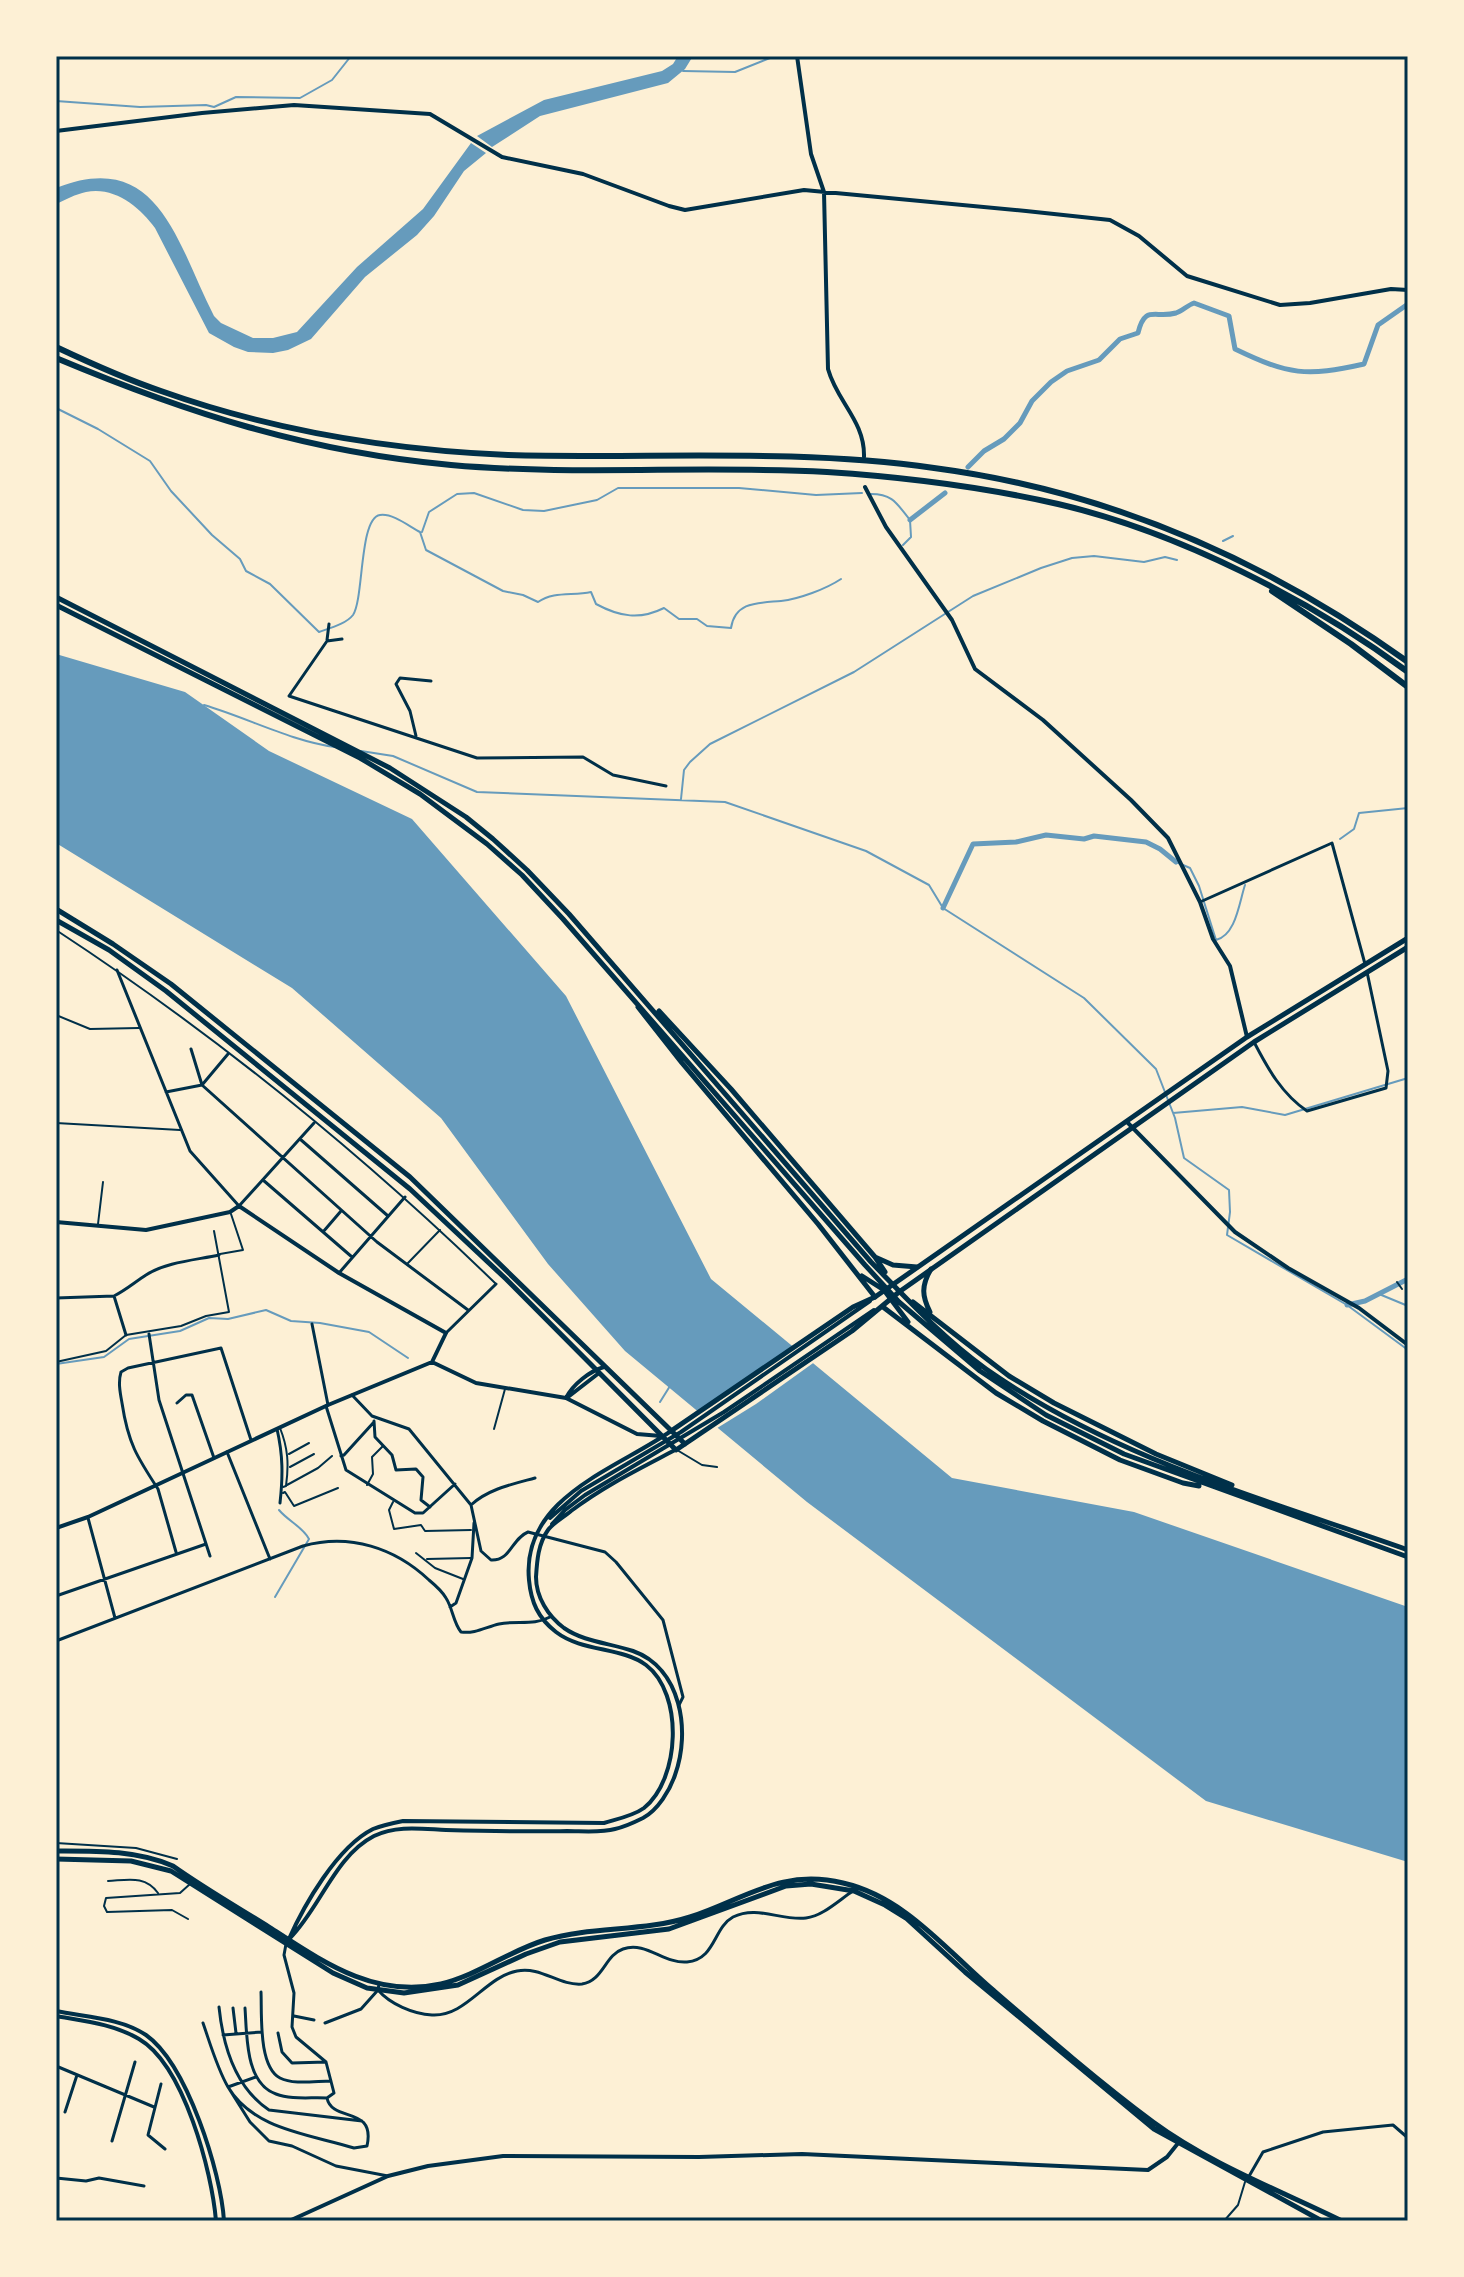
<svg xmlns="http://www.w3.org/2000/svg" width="1464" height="2277" viewBox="0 0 1464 2277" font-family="'Open Sans',sans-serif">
	<rect width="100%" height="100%" fill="#fdf0d5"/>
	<!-- water -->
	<path fill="#669bbc" d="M678,56H693L685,69L668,83L540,116L492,147L477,136L544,100L662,71L673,64Z
		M471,143L486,153L464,171L434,216L417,235L365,277L311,339L288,350L273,353L248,352L234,347L209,333L155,228C140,207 114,186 86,192C76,194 65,200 56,204V188C159,147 177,244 214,316L221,323L253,338H273L297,332L357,267L423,209Z
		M56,654L185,692L269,751L412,819L566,996L711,1279L952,1478L1134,1512L1408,1607V1862L1206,1801L807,1502L625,1351L548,1264L441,1118L292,988L56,843Z"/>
	<!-- pier -->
	<path fill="#fdf0d5" d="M796,1344L816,1361L756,1404L714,1430L695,1414Z"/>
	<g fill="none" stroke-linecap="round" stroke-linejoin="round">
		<!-- stream -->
		<path stroke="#669bbc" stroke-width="2" d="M683,71L735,72L775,56
			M56,101L140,107L206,105L214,107L236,97L300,98L332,80L351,56
			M56,408L98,429L150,461L171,491L212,535L240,559L246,571L270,584L319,632C330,628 346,624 353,615C364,599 359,518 380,515C393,513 410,527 420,532L426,550L503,591L523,595L538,602C554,591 572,596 591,592L596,604C620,617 640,620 664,608L679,619H697L707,626L731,628C735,601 759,603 781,601C799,599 826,589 841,579
			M871,494C893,494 897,504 910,520L911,537L903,545
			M422,532L429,512L457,494L474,493L523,510L544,511L597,500L618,488H739L816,495L862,493
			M1223,541L1233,536
			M204,705C248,718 291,741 335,747
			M361,751L393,756L477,792L725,802L866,851L929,885L943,908L1084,998L1156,1069L1175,1118L1184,1158L1229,1190L1230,1212L1227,1235L1347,1305L1408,1350
			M681,799L684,770L690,762L710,744L854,672L973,596L1041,568L1072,558L1094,556L1144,562L1165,557L1177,560
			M1340,839L1354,829L1359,813L1408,808
			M1176,862L1190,868L1199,886L1216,940C1236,935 1239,903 1245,885
			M1173,1113L1242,1107L1285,1115L1408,1078
			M1379,1294L1408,1306
			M56,1364L104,1357L129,1339L180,1331L209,1318L228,1319L266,1310L291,1321L320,1323L369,1332L408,1358
			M660,1402L670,1386
			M275,1597L309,1539C303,1527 288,1521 279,1510"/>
		<!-- canal -->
		<path stroke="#669bbc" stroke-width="5" d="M968,467L984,451L1004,439L1020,423L1032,401L1051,382L1067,371L1099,360L1120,339L1138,333C1145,304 1155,319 1176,313C1182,311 1188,305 1194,303L1229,316L1235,349C1289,375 1306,377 1364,364L1378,325L1408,304
			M910,520L945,493
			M943,908L973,844L1016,842L1046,835L1084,839L1094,836L1146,842L1160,849L1176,862
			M1347,1305L1365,1301L1408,1279"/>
		<!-- service -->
		<path stroke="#003049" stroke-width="2" d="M56,930C213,1033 361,1153 495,1283
			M56,1015L90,1029L139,1028
			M56,1123L180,1130
			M98,1224L103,1182
			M220,1254L243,1250L231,1214
			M408,1263L440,1230
			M1397,1282L1402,1289
			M56,1362L106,1351L126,1335L181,1326L206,1316L229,1312L214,1231
			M280,1428C288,1448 289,1464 286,1486L283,1487
			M494,1429L505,1389
			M677,1450L702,1465L717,1467
			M289,1454L309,1443
			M290,1467L314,1454
			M287,1485L318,1468L332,1456
			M367,1485L373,1474L372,1457L383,1446
			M283,1493L285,1492L294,1506L338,1488
			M393,1502L389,1510L394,1529L421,1525L425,1531L471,1530
			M416,1553L435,1568L463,1579
			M427,1559L471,1558
			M56,1843L136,1848L177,1859
			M108,1881C128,1880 145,1875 158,1893
			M188,1919L172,1910L107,1912L104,1906L106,1898L180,1893L190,1884
			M1224,2221L1238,2205L1245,2182"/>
		<!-- minor -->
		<path stroke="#003049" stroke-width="3" d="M342,639L327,641L289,696L477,758L583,757L613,775L666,786
			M327,640L329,624
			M416,736L410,711L396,684L400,678L431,681
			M1200,902L1332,843L1365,964
			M117,970L190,1151L239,1206L314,1123
			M1254,1042C1268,1069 1282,1094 1307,1111L1386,1088L1388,1071L1367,972
			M191,1049L202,1085L377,1242L468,1310
			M166,1092L202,1085L228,1054
			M300,1139L388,1216
			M263,1180L352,1257
			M323,1232L341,1211
			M339,1273L405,1197
			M56,1298L114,1296
			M312,1324L328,1405
			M446,1333L496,1284
			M149,1334L159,1400L210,1556
			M126,1335L114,1296C126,1290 135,1282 146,1275C166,1262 196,1260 219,1255
			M352,1395L372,1416L409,1429L418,1440L471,1505L481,1551L491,1560C511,1561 511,1539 528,1532L605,1552L616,1562L663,1620L683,1697L679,1705
			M177,1403L186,1395H192L214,1458
			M326,1406L346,1470L415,1513H423L455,1484
			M374,1421L375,1437L392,1455L396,1470L416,1469L423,1477L421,1500L430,1507
			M277,1429C283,1455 283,1476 280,1503
			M227,1452L270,1559
			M341,1456L344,1455L374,1422
			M471,1505C488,1489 513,1484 535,1478
			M88,1518L115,1618
			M176,1552L158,1489C137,1457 128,1443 122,1403C120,1392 118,1382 121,1372L128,1368L221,1348L251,1440
			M56,1596L206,1544
			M450,1607L456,1603L472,1558L474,1523
			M56,1641L303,1546C350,1533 395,1548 429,1580C435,1585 442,1591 446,1598C453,1609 453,1622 461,1632C475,1634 486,1627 499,1624C516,1620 534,1626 550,1617
			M286,1944L284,1955L294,1993L292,2027L296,2037L326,2062L334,2093L327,2098
			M379,1984L378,1990C390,2004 413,2014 432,2015C466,2017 485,1977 517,1971C541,1966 559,1986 582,1984C603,1981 605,1955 623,1949C646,1941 664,1964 687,1962C716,1959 713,1928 733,1917C757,1905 781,1921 806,1918C823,1916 839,1900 853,1891
			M261,1992C262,2014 258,2066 280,2078C293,2085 316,2081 331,2081
			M219,2007C223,2046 236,2088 269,2110L362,2121
			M233,2008L236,2033
			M245,2008C247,2035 245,2083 276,2094C291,2100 311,2097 327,2098
			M294,2016L314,2020
			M203,2023C210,2043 217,2068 228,2087C254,2130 309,2134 354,2148L367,2146C376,2105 332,2123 327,2098
			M325,2023L361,2009L378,1990
			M278,2033L282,2052L292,2063L326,2062
			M223,2035L262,2032
			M56,2066L154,2107
			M256,2077L228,2087L250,2122L269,2141L292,2146L336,2166L388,2176
			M161,2084L148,2135L165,2149
			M65,2112L77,2075
			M112,2141L135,2062
			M56,2178L86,2181L99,2178L144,2186
			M1248,2178L1263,2152L1323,2132L1393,2125L1408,2138"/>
		<!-- tertiary -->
		<path stroke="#003049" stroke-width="4" d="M797,56L811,154L824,192L828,369C837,402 865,421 864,457
			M56,131L202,113L294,105L430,114L502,157L583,174L669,206L685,210L804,190L1026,211L1110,220L1139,236L1187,276L1280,305L1310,303L1391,289L1408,290
			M865,487L886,527L952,620L975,669L1043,720L1131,800L1168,838L1200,902L1213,939L1230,966L1247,1037
			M1127,1122L1235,1232L1288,1268L1359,1308L1408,1345
			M56,1222L146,1230L230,1212L239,1206L339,1273L446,1333L432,1362
			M568,1397L599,1373
			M566,1398C573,1384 590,1371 604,1367
			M550,1518L581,1491L681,1432L870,1301
			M552,1524L565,1510L585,1495L724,1412L874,1310
			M56,1528L88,1517L328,1405L432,1362L476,1383L566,1398L637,1434L661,1436
			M290,1938C320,1908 335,1856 374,1836C397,1825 422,1829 446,1830C486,1831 527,1832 567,1831C582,1831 601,1833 615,1829C624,1827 635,1822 643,1818C658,1810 670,1790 675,1775C691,1731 681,1668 633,1651C610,1643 584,1642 564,1628C548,1616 536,1597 536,1577C537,1561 538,1544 548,1530C553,1523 564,1517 571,1511C604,1486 639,1469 675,1450
			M288,1941C304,1905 337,1847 373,1829C383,1825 393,1823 403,1821L604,1823C617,1819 633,1816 644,1808C680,1779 684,1694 646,1665C622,1647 582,1652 556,1632C538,1618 531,1602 529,1580C521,1497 617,1469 671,1431
			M56,2011C85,2017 121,2018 146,2035C187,2064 221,2172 224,2221
			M56,2016C84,2021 114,2024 139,2039C184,2065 212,2172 216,2221
			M289,2221L388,2176L428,2166L503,2156L699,2157L802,2154L1148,2170L1167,2157L1179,2142"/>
		<!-- primary -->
		<path stroke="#003049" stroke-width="5" d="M56,909L113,944L171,984L410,1177L685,1444
			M56,920L109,950L166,991L410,1189L506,1279L676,1450L852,1331L899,1292L1254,1042L1408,947
			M671,1431L853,1307L875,1297L1247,1037L1408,938
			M56,1851C96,1851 136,1850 173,1866C204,1888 237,1907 269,1927C322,1961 374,1999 441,1984C478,1975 509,1951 545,1940C593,1926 643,1932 690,1917C745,1899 781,1868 843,1883C905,1897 947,1951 993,1990C1045,2035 1098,2081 1153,2122C1210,2164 1279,2190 1342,2221
			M56,1859L131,1861L171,1871L333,1973L367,1988L404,1993L458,1985L526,1954L560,1942L669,1929L786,1886L811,1884L854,1891L885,1905L906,1918L965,1972L1154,2129L1322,2221"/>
		<!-- trunk -->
		<path stroke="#003049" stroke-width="5" d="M56,597L390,768L466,817L493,839L527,870L569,914L871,1262C907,1299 943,1338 986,1369C1113,1458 1264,1499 1408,1550
			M56,605L360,758L420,794L487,844L522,875L563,919L865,1265L899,1302L980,1371L1046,1415L1124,1454L1408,1557
			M638,1007L682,1063L818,1224L875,1297
			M659,1011L731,1089L875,1257L893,1265L917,1267
			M875,1257L885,1272
			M862,1276L884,1290L908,1322
			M913,1302L1009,1376L1054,1403L1156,1454L1232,1485
			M883,1307L996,1393L1043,1421L1120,1460L1183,1483L1199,1486
			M930,1312C922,1296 921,1286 931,1269"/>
		<!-- motorway -->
		<path stroke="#003049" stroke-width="6" d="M56,347C90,363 125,379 161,391C273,431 390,450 508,455C650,459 793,448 934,468C1108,491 1266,560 1408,662
			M56,358C187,413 308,452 451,465C576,476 702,465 827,472C904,477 983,487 1058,504C1178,532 1309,599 1408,672
			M1272,591L1351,644L1408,687"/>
	</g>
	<!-- border -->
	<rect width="1464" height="2277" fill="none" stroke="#fdf0d5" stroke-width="116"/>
	<rect x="58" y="58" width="1348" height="2161" fill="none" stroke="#003049" stroke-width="3"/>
</svg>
